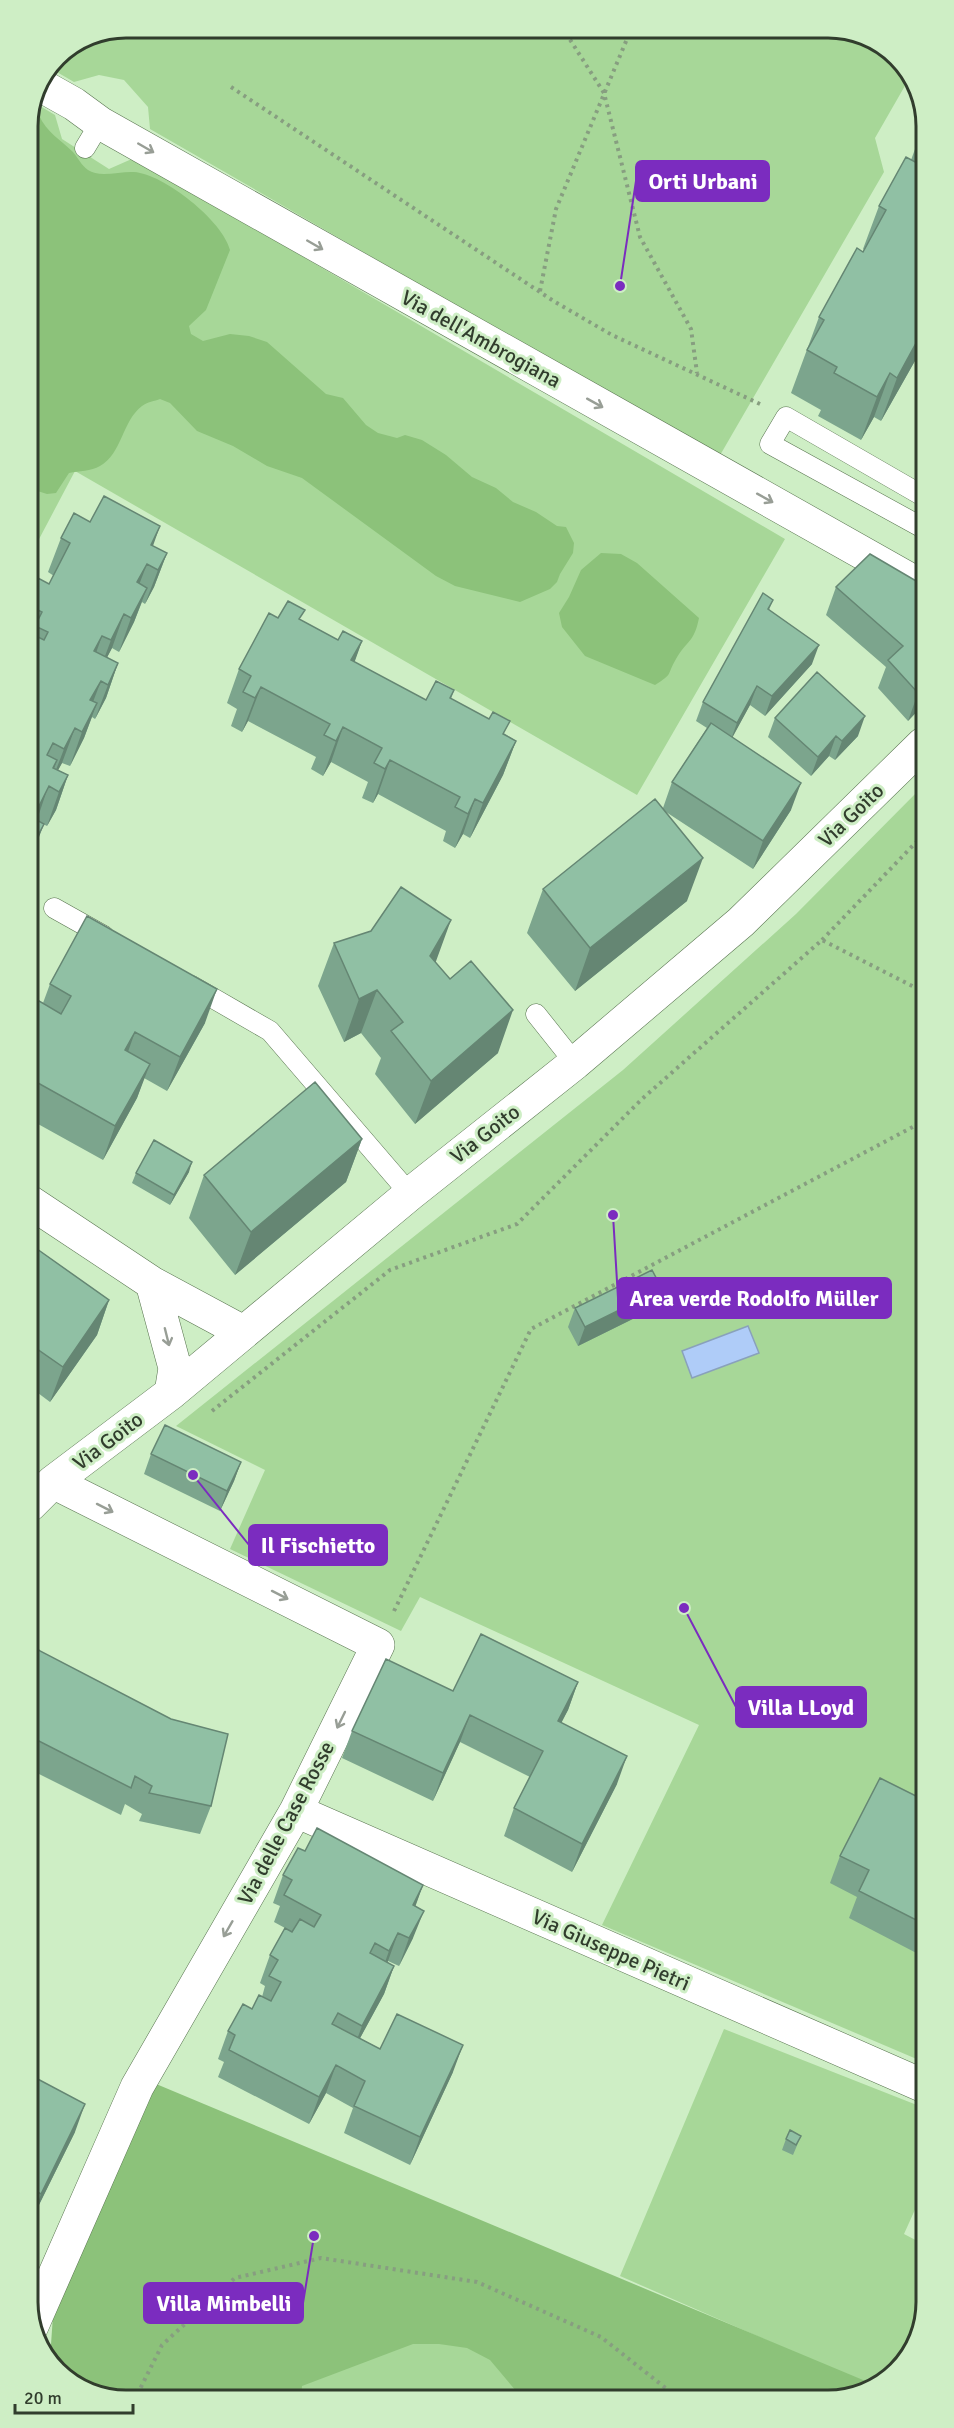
<svg xmlns="http://www.w3.org/2000/svg" width="954" height="2428" viewBox="0 0 954 2428" font-family="Signika,sans-serif">
	<rect width="100%" height="100%" fill="#ceeec5"/>
	<!-- green -->
	<path fill="#a7d798" d="M125,27H835L889,48L910,77L875,138L884,172L719,457L150,129L148,107L124,80L99,75L74,82L50,68L56,56Z
		M35,103L55,115L62,139L109,169L134,158L785,539L637,795L75,471L28,560L27,119Z
		M923,786L926,2063L602,1925L699,1725L420,1597L401,1631L230,1549L265,1470L176,1426L623,1070L796,914Z
		M724,2029L927,2109V2183L904,2234L927,2246V2303L907,2362L860,2396L119,2401L64,2378L169,2093L837,2371L620,2276Z"/>
	<!-- forest -->
	<path fill="#8cc27a" d="M35,103C38,107 37,111 39,115C46,132 61,140 73,152C78,158 82,166 88,170C99,178 121,171 134,172C164,174 223,221 230,250L206,310L189,326L191,334L203,341L230,334L249,336L267,342L326,394L343,398L366,425L378,433L397,438L405,435L422,440L446,455L472,477L496,488L513,502L536,512L557,526L566,527L574,543L573,553L560,574L557,582L550,589L520,602L455,586L436,576L302,478L267,466L233,446L197,431L170,403L160,399C155,401 147,402 142,406C122,421 122,454 100,466C91,471 79,471 69,473L56,493L47,494L28,488V440L32,426L28,421L27,119Z
		M601,553L621,554L637,563L699,618C694,643 687,640 676,659C666,676 674,673 655,685L585,656L562,627L559,613L569,597L581,570Z
		M149,2081L875,2385L860,2396L522,2398L490,2360L467,2348L439,2344H413L302,2386L301,2400L119,2401L65,2380L50,2359L58,2243Z"/>
	<!-- water -->
	<path fill="#afccf8" stroke="#89a1bb" stroke-width="1.5" d="M748,1326L759,1353L692,1378L682,1351Z"/>
	<g fill="none" stroke-linecap="round" stroke-linejoin="round">
		<!-- service casing -->
		<g stroke="#57734e" stroke-width="21">
			<path id="service" d="M85,148L100,123
				M923,496L786,417L770,444L923,528
				M54,908L104,936
				M192,986L270,1031L410,1194
				M536,1014L575,1063"/>
		</g>
		<!-- minor casing -->
		<g stroke="#57734e" stroke-width="34">
			<path id="minor" d="M42,86L74,104L100,123L923,587
				M30,1202L152,1283L243,1332
				M152,1283L175,1368L171,1393
				M30,1505L53,1482L171,1393L410,1194L575,1063L741,922L923,744
				M296,1811L926,2087
				M32,2326L137,2087L296,1811L378,1645L53,1482"/>
		</g>
		<!-- path -->
		<path stroke="#879e80" stroke-width="4" stroke-dasharray="3 4.5" stroke-linecap="butt" d="M562,27L604,93L640,237L691,329L697,373
			M231,87L555,302L612,335L760,404
			M540,291L556,209L632,27
			M822,940L924,834
			M212,1411L390,1270L517,1224L642,1099L822,940L924,992
			M394,1611L531,1329L924,1121
			M134,2401L162,2345L235,2278L321,2258L477,2282L601,2337L677,2397"/>
		<!-- service -->
		<use href="#service" stroke="#fff" stroke-width="20"/>
		<!-- minor -->
		<use href="#minor" stroke="#fff" stroke-width="33"/>
	</g>
	<!-- wall -->
	<path fill="#7ca58d" d="M922,130V341L916,359L881,421L874,417L861,440L818,416L821,410L791,393L819,317L864,250L863,249L879,206L911,160Z
		M90,522L153,546L167,553L154,587L145,604L142,602L134,622L119,652L112,648L107,657L118,663L106,698L95,719L92,717L84,738L70,766L62,763L58,770L68,775L56,810L47,826L43,824L29,862L28,598L49,584L54,576L48,572L61,538Z
		M923,585V705L908,721L878,688L886,667L826,615L836,587Z
		M773,600L769,610L812,664L765,716L750,705L732,737L791,810L753,869L666,812L687,901L575,991L527,933L543,889L663,808L672,782L707,728L696,721L703,702Z
		M278,618L301,620L338,640L362,641L354,662L426,700L454,690L451,699L516,741L503,775L470,838L463,834L455,848L443,841L446,831L378,794L373,803L362,798L368,782L331,762L323,776L311,769L316,757L248,721L242,732L231,726L237,709L227,703L239,669Z
		M775,718L858,736L835,760L829,756L811,776L768,737Z
		M334,943L436,963L498,1053L415,1124L375,1074L381,1058L361,1033L344,1042L318,986Z
		M50,984L205,1023L167,1091L144,1078L137,1098L103,1160L29,1119V995L43,1003Z
		M362,1139L346,1182L235,1275L189,1218L204,1175Z
		M189,1172L170,1205L132,1183L136,1173Z
		M30,1244L109,1300L97,1335L50,1402L30,1387Z
		M575,1308H655L578,1346L568,1327Z
		M151,1454L241,1462L234,1481L220,1511L144,1474Z
		M31,1643L211,1806L200,1834L139,1821L142,1814L125,1804L121,1815L31,1770Z
		M578,1682L568,1710L561,1722L617,1784L572,1872L504,1836L514,1808L530,1777L460,1742L433,1801L342,1758L352,1731L453,1691Z
		M926,1801V1958L849,1918L857,1897L830,1883L840,1856Z
		M305,1851L423,1885L415,1906L413,1938L399,1966L388,1961L387,1963L394,1966L384,1994L360,2038L380,2049L453,2072L410,2165L344,2133L353,2108L326,2093L309,2124L218,2077L224,2062L218,2059L228,2031L252,2009L262,1997L265,1986L260,1983L270,1955L285,1928L274,1922L280,1906L273,1903L283,1875Z
		M32,2076L75,2132L32,2219Z
		M801,2136L793,2155L782,2150L786,2139Z"/>
	<!-- shaded-wall -->
	<path fill="#658673" d="M922,332V341L916,359L881,421L897,378Z
		M890,373L874,417L861,440L877,397Z
		M160,526L148,560L151,545Z
		M167,553L154,587L145,604L158,570Z
		M147,564L134,598L124,616L137,582Z
		M147,588L134,622L119,652L131,618Z
		M124,614L112,648L98,675L111,640Z
		M102,636L90,670L94,651Z
		M362,641L350,675L351,660Z
		M819,645L812,664L765,716L772,696Z
		M118,663L106,698L95,719L108,685Z
		M101,681L88,715L90,700Z
		M757,686L750,705L730,742L737,723Z
		M261,687L248,721L242,732L255,698Z
		M923,688V705L908,721L918,693Z
		M97,703L84,738L70,766L82,732Z
		M865,716L858,736L835,760L842,741Z
		M343,727L331,762L323,776L336,741Z
		M75,728L62,763L51,783L64,749Z
		M836,736L829,756L811,776L818,757Z
		M516,741L503,775L470,838L483,803Z
		M57,760L37,820L29,828L53,768Z
		M390,760L378,794L373,803L385,769Z
		M68,775L56,810L47,826L59,792Z
		M801,783L791,810L753,869L763,841Z
		M475,799L463,834L455,848L468,814Z
		M44,824L31,858L29,862V856L34,843Z
		M703,858L687,901L575,991L590,948Z
		M451,920L435,964L430,956Z
		M217,989L205,1023L167,1091L180,1057Z
		M377,990L361,1033L344,1042L359,999Z
		M513,1010L498,1053L415,1124L431,1081Z
		M135,1032L123,1066L125,1050Z
		M150,1064L137,1098L103,1160L115,1126Z
		M362,1139L346,1182L235,1275L251,1232Z
		M192,1162L189,1172L170,1205L174,1195Z
		M662,1289L655,1308L578,1346L585,1327Z
		M109,1300L97,1335L50,1402L63,1367Z
		M241,1462L234,1481L220,1511L227,1491Z
		M578,1682L568,1710L548,1749L558,1721Z
		M470,1715L460,1742L433,1801L443,1773Z
		M627,1756L617,1784L572,1872L582,1844Z
		M423,1885L413,1913V1905Z
		M424,1911L413,1938L399,1966L409,1938Z
		M398,1933L388,1961L379,1979L389,1951Z
		M394,1966L384,1994L352,2053L362,2026Z
		M463,2045L453,2072L410,2165L420,2137Z
		M336,2065L326,2093L309,2124L319,2097Z
		M85,2104L75,2132L32,2219L41,2194Z"/>
	<!-- building -->
	<path fill="#90c0a4" stroke="#658673" stroke-width="1.5" d="M922,153V332L897,378L890,373L877,397L834,373L837,367L807,350L824,320L819,317L857,248L863,252L886,210L879,206L906,157L917,163Z
		M104,496L160,526L151,545L167,553L158,570L147,564L137,582L147,588L131,618L124,614L111,640L102,636L94,651L118,663L108,685L101,681L90,700L97,703L82,732L75,728L64,749L53,743L47,755L57,760L53,768L68,775L59,792L49,786L33,818L44,824L34,843L29,840L28,632L44,640L48,632L35,626L42,612L28,605V598L38,578L49,584L70,543L61,538L74,513L90,522Z
		M870,554L923,585V688L918,693L888,660L903,646L836,587Z
		M763,593L773,600L768,609L819,645L772,696L757,686L737,723L703,702Z
		M288,601L305,610L299,619L338,640L343,631L362,641L351,660L426,700L436,681L454,690L450,698L489,719L493,712L510,721L503,734L516,741L483,803L475,799L468,814L455,807L460,797L390,760L385,769L374,763L382,748L343,727L336,741L324,735L330,724L261,687L255,698L243,692L251,676L239,669L269,613L278,618Z
		M817,672L865,716L842,741L836,736L818,757L775,718Z
		M711,723L801,783L763,841L672,782Z
		M655,799L703,858L590,948L543,889Z
		M401,887L451,920L430,956L450,979L471,961L513,1010L431,1081L391,1031L403,1022L377,990L359,999L334,943L371,931Z
		M87,916L217,989L180,1057L135,1032L125,1050L150,1064L115,1126L29,1078V995L61,1014L71,996L50,984Z
		M315,1082L362,1139L251,1232L204,1175Z
		M154,1140L192,1162L174,1195L136,1173Z
		M30,1244L109,1300L63,1367L30,1344Z
		M652,1270L662,1289L585,1327L575,1308Z
		M165,1425L241,1462L227,1491L151,1454Z
		M481,1634L578,1682L558,1721L627,1756L582,1844L514,1808L543,1751L470,1715L443,1773L352,1731L386,1659L453,1691Z
		M31,1643L40,1651L171,1719L228,1734L211,1806L149,1793L152,1786L135,1776L131,1788L31,1737Z
		M880,1778L926,1801V1925L859,1891L869,1870L840,1856Z
		M317,1828L423,1885L413,1905L424,1911L409,1938L398,1933L389,1951L375,1943L370,1953L394,1966L362,2026L338,2013L332,2024L380,2049L397,2014L463,2045L420,2137L354,2106L365,2081L336,2065L319,2097L229,2050L235,2035L228,2031L243,2004L252,2009L259,1995L271,2001L281,1982L269,1976L278,1960L270,1955L285,1928L292,1932L300,1919L314,1927L321,1915L284,1895L292,1880L283,1875L298,1848L305,1851Z
		M32,2076L85,2104L41,2194L32,2189Z
		M790,2130L801,2136L796,2145L786,2139Z"/>
	<!-- one-way arrows -->
	<defs><path id="oneway-shaft" d="M-6 0H5M1.5-3L5.5 0L1.5 3" fill="none" stroke-width="1.6" stroke-linecap="round" stroke-linejoin="round" transform="scale(1.5)"/></defs>
	<g stroke="#989e96">
		<use href="#oneway-shaft" transform="translate(146 148) rotate(30)"/>
		<use href="#oneway-shaft" transform="translate(315 245) rotate(30)"/>
		<use href="#oneway-shaft" transform="translate(595 403) rotate(29)"/>
		<use href="#oneway-shaft" transform="translate(765 498) rotate(29)"/>
		<use href="#oneway-shaft" transform="translate(167 1337) rotate(76)"/>
		<use href="#oneway-shaft" transform="translate(105 1508) rotate(27)"/>
		<use href="#oneway-shaft" transform="translate(280 1595) rotate(27)"/>
		<use href="#oneway-shaft" transform="translate(341 1720) rotate(116)"/>
		<use href="#oneway-shaft" transform="translate(228 1929) rotate(120)"/>
	</g>
	<g text-anchor="middle" stroke-width="6" stroke-linejoin="round" paint-order="stroke">
		<!-- street labels -->
		<g font-size="21" fill="#313d2d" stroke="#ceeec5">
			<text transform="translate(481 339) rotate(29)" y="7">Via dell'Ambrogiana</text>
			<text transform="translate(851 815) rotate(-44)" y="7">Via Goito</text>
			<text transform="translate(485 1134) rotate(-38)" y="7">Via Goito</text>
			<text transform="translate(108 1441) rotate(-37)" y="7">Via Goito</text>
			<text transform="translate(286 1823) rotate(-62)" y="7">Via delle Case Rosse</text>
			<text transform="translate(611 1950) rotate(24)" y="7">Via Giuseppe Pietri</text>
		</g>
	</g>
	<!-- crop -->
	<path d="M0 0H954V2428H0ZM126 38H828A88 88 0 0 1 916 126V2302A88 88 0 0 1 828 2390H126A88 88 0 0 1 38 2302V126A88 88 0 0 1 126 38Z" fill="#ceeec5" fill-rule="evenodd"/>
	<path fill="none" stroke="#313d2d" stroke-width="3" d="M126 38H828A88 88 0 0 1 916 126V2302A88 88 0 0 1 828 2390H126A88 88 0 0 1 38 2302V126A88 88 0 0 1 126 38Z"/>
	<!-- callouts -->
	<path fill="none" stroke="#7b2cbf" stroke-width="2" d="M620 286L636 181M613 1215L618 1298M193 1475L249 1545M684 1608L736 1707M314 2236L303 2303"/>
	<g fill="#7b2cbf" stroke="#ceeec5" stroke-width="2">
		<circle cx="620" cy="286" r="6"/>
		<circle cx="613" cy="1215" r="6"/>
		<circle cx="193" cy="1475" r="6"/>
		<circle cx="684" cy="1608" r="6"/>
		<circle cx="314" cy="2236" r="6"/>
	</g>
	<g fill="#7b2cbf" stroke="#7b2cbf" stroke-width="2">
		<rect x="636" y="161" width="133" height="40" rx="6"/>
		<rect x="618" y="1278" width="273" height="40" rx="6"/>
		<rect x="249" y="1525" width="138" height="40" rx="6"/>
		<rect x="736" y="1687" width="130" height="40" rx="6"/>
		<rect x="144" y="2283" width="159" height="40" rx="6"/>
	</g>
	<g font-size="22" text-anchor="middle" font-weight="bold" fill="#fff">
		<text x="703" y="189">Orti Urbani</text>
		<text x="754" y="1306">Area verde Rodolfo Müller</text>
		<text x="318" y="1553">Il Fischietto</text>
		<text x="801" y="1715">Villa LLoyd</text>
		<text x="224" y="2311">Villa Mimbelli</text>
	</g>
	<!-- scale -->
	<path d="M15 2404v9h118v-9" fill="none" stroke="#313d2d" stroke-width="3"/>
	<text x="24" y="2404" font-size="18" fill="#313d2d" stroke="#ceeec5" stroke-width="4.5" paint-order="stroke">20 m</text>
</svg>
